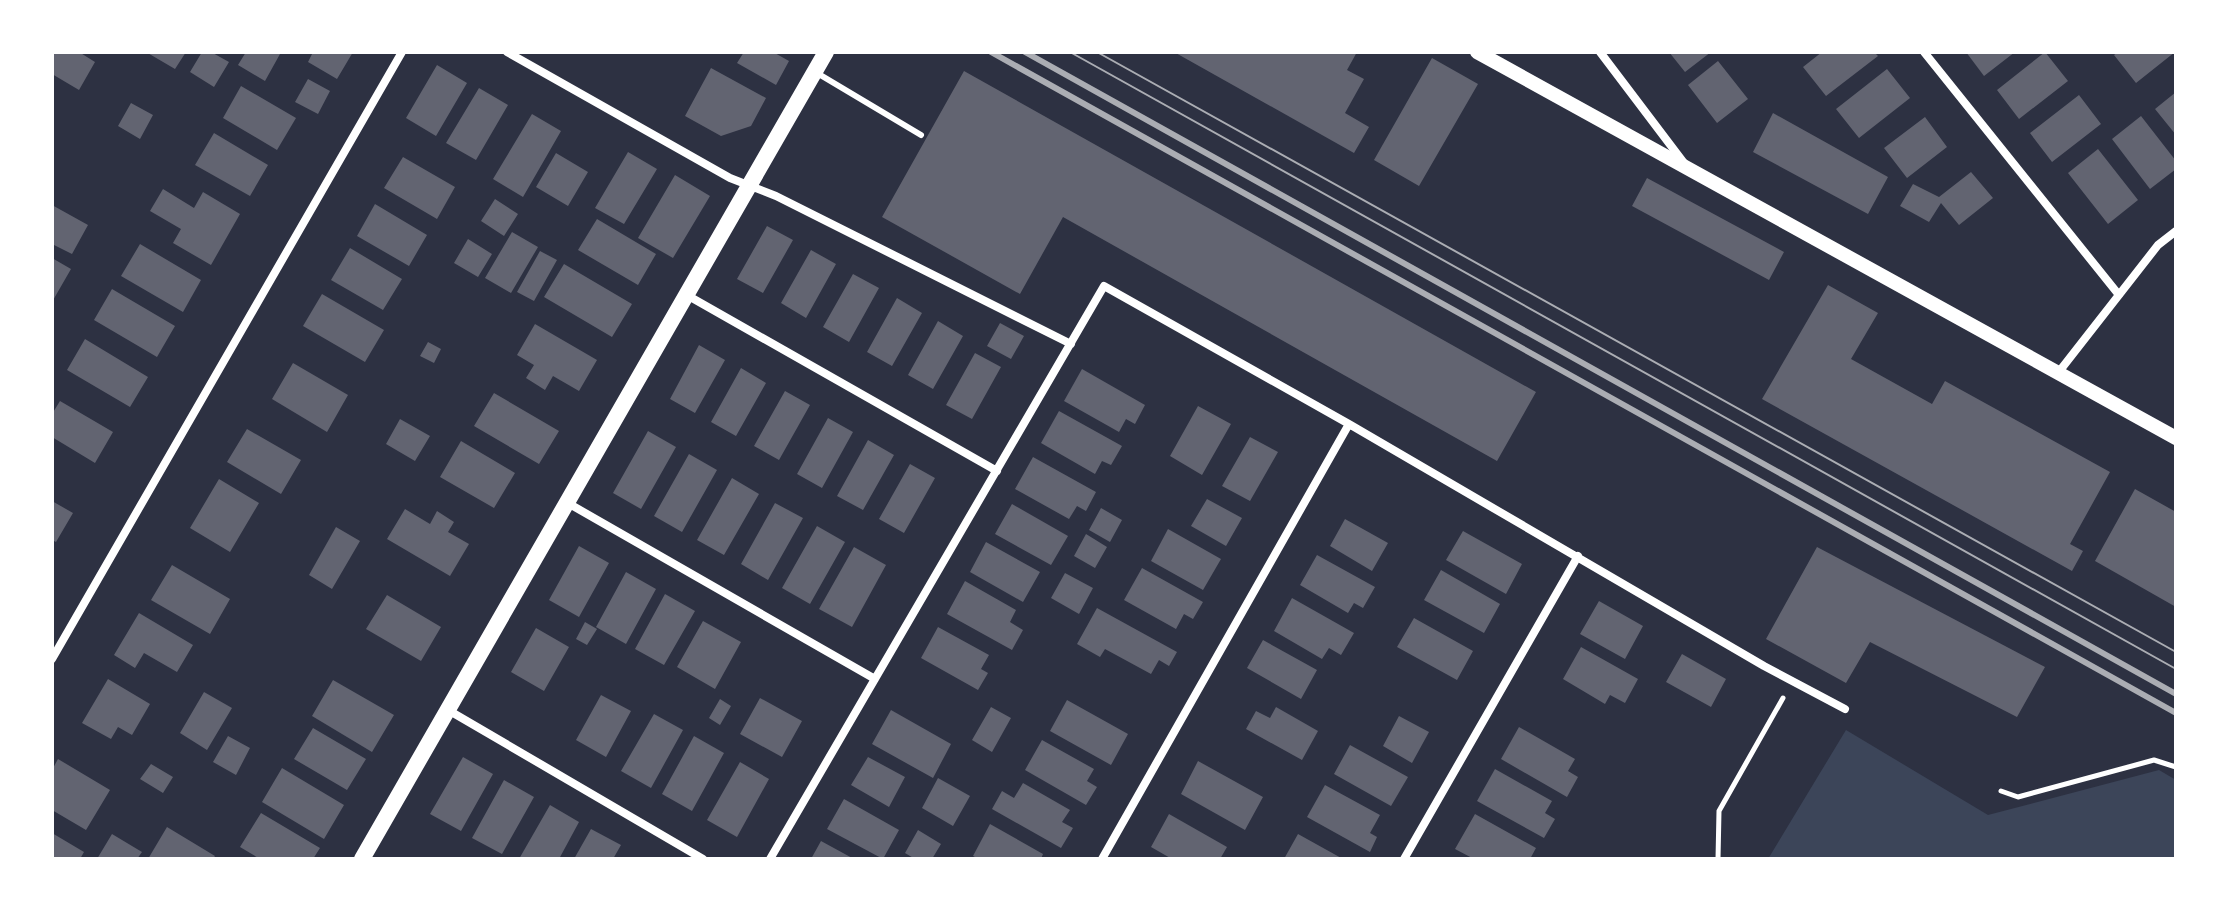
<svg xmlns="http://www.w3.org/2000/svg" width="2228" height="911" viewBox="0 0 2228 911" font-family="'Noto Sans',sans-serif">
	<rect width="100%" height="100%" fill="#2d3142"/>
	<!-- green -->
	<path fill="#3c4559" d="M1846,730L1988,815L2159,770L2176,780V859H1768Z"/>
	<!-- building -->
	<path fill="#626471" d="M52,52H79L95,62L79,90L52,74Z
		M146,52H186L175,69Z
		M202,52H211L229,62L214,87L190,72Z
		M246,52H276L280,54L265,81L238,65Z
		M313,52H353L337,79L308,62Z
		M744,52H773L789,61L776,85L737,63Z
		M1174,52H1357L1347,70L1364,79L1345,113L1369,127L1354,153Z
		M1669,52H1711L1685,72Z
		M1822,52H1874L1878,56L1826,96L1803,67Z
		M1966,52H2015L1984,76Z
		M2045,52L2068,81L2019,119L1997,90Z
		M2118,52H2175L2136,83L2114,55Z
		M1432,58L1478,84L1419,186L1374,160Z
		M1718,61L1748,99L1717,123L1688,85Z
		M437,65L467,83L436,136L406,118Z
		M711,68L766,98L751,126L721,136L685,116Z
		M1887,69L1910,98L1859,138L1836,109Z
		M964,71L1536,392L1497,461L1063,217L1020,294L882,217Z
		M308,79L330,91L318,114L295,102Z
		M241,86L296,118L277,150L223,118Z
		M479,88L508,105L476,160L446,143Z
		M2176,92V135L2155,109Z
		M2079,95L2101,124L2052,162L2030,133Z
		M131,103L153,115L140,139L118,126Z
		M1773,113L1888,177L1868,214L1753,152Z
		M532,114L561,131L523,197L493,179Z
		M2141,116L2176,161V169L2150,189L2112,139Z
		M1925,117L1947,147L1907,178L1884,148Z
		M214,133L268,165L250,196L195,165Z
		M2098,149L2138,200L2108,224L2068,173Z
		M628,152L657,169L624,224L595,208Z
		M556,153L588,172L568,206L536,187Z
		M403,157L455,187L437,219L384,188Z
		M1971,172L1993,198L1959,225L1941,203L1929,222L1900,206L1913,184L1939,197Z
		M675,175L710,196L673,258L638,238Z
		M1647,178L1784,252L1769,280L1632,206Z
		M163,189L194,208L203,192L240,214L211,265L173,243L181,229L150,211Z
		M495,199L518,214L504,236L481,221Z
		M375,204L427,235L409,266L357,236Z
		M52,205L88,225L72,254L52,244Z
		M597,219L656,254L638,285L578,250Z
		M767,226L793,240L763,293L737,279Z
		M512,232L538,247L511,293L485,278Z
		M468,239L492,254L478,277L454,263Z
		M140,244L201,280L183,312L121,276Z
		M350,248L402,279L383,310L331,280Z
		M811,250L836,264L806,318L781,303Z
		M540,251L557,260L534,301L517,292Z
		M52,258L71,269L52,302Z
		M564,264L632,304L612,337L544,297Z
		M853,274L879,288L849,342L823,327Z
		M1828,285L1878,313L1851,359L1932,404L1945,381L2110,472L2070,544L2083,551L2072,571L1762,399Z
		M112,289L175,326L157,357L94,320Z
		M322,294L384,330L365,362L303,326Z
		M897,298L922,313L892,366L867,352Z
		M938,321L963,336L933,389L908,375Z
		M1000,323L1024,336L1011,359L987,346Z
		M535,324L597,360L579,391L553,376L545,390L526,378L534,365L517,355Z
		M85,339L148,377L130,407L67,370Z
		M428,342L441,349L434,363L420,356Z
		M699,345L725,360L695,413L670,399Z
		M975,353L1001,367L972,419L946,405Z
		M293,363L348,395L327,432L272,399Z
		M741,368L766,383L736,436L711,422Z
		M1082,369L1145,405L1135,424L1126,419L1119,432L1064,401Z
		M785,391L810,405L779,460L754,446Z
		M494,393L559,431L539,464L474,426Z
		M60,401L113,432L95,463L52,437V414Z
		M1198,406L1231,424L1202,475L1170,456Z
		M1059,411L1122,446L1111,465L1102,461L1095,474L1041,443Z
		M828,418L853,432L822,488L797,474Z
		M400,419L430,436L415,461L386,444Z
		M247,429L301,460L281,494L227,462Z
		M648,431L676,447L641,509L613,493Z
		M1250,437L1278,452L1250,501L1222,486Z
		M868,440L894,455L863,510L837,496Z
		M461,441L515,473L494,508L440,477Z
		M689,454L717,470L682,532L654,516Z
		M1033,457L1096,492L1086,511L1077,506L1069,519L1015,489Z
		M910,464L935,478L904,533L879,519Z
		M732,478L759,494L724,555L697,540Z
		M219,479L259,503L230,552L190,528Z
		M2135,489L2176,512V607L2095,561Z
		M1207,499L1242,518L1226,546L1191,526Z
		M52,501L73,513L56,542L52,540Z
		M775,503L803,518L768,580L741,564Z
		M1012,504L1068,536L1051,565L995,534Z
		M1101,508L1122,520L1110,542L1089,530Z
		M405,509L430,524L437,511L454,522L448,532L469,544L450,576L387,539Z
		M1345,519L1388,543L1372,571L1330,546Z
		M817,526L845,542L810,604L782,588Z
		M336,527L360,541L332,589L309,575Z
		M1168,529L1221,559L1203,590L1151,561Z
		M1463,531L1522,564L1506,594L1446,560Z
		M1086,534L1107,547L1095,568L1074,556Z
		M986,542L1040,572L1023,602L970,572Z
		M579,546L609,563L579,617L549,600Z
		M854,547L886,565L852,627L819,609Z
		M1817,547L2045,667L2017,717L1870,642L1846,683L1766,639Z
		M1317,555L1375,587L1363,608L1354,603L1348,613L1300,585Z
		M172,565L230,599L210,634L151,600Z
		M1142,568L1203,602L1193,619L1184,614L1176,629L1124,600Z
		M1441,570L1500,604L1484,633L1424,600Z
		M626,572L656,589L626,644L596,627Z
		M1065,573L1093,588L1079,614L1051,598Z
		M965,581L1016,610L1010,622L1023,630L1012,650L947,614Z
		M665,594L695,611L664,665L635,649Z
		M387,595L441,627L421,661L366,629Z
		M1292,598L1354,633L1341,655L1329,648L1322,659L1274,631Z
		M1599,601L1643,626L1625,659L1580,634Z
		M1097,608L1177,652L1169,666L1159,660L1151,674L1105,649L1100,657L1077,644Z
		M139,613L193,645L177,672L144,653L135,668L114,655Z
		M1414,618L1473,651L1457,680L1397,647Z
		M703,621L741,642L715,689L677,667Z
		M585,622L597,629L587,645L576,639Z
		M938,627L989,655L981,669L988,673L978,690L921,658Z
		M536,628L569,647L544,691L511,672Z
		M1263,640L1317,670L1301,699L1247,668Z
		M1581,647L1638,679L1625,703L1610,695L1605,704L1563,679Z
		M1682,654L1726,679L1711,707L1666,682Z
		M108,679L150,704L132,735L118,727L111,739L82,723Z
		M333,680L394,715L372,752L312,716Z
		M204,692L232,708L207,750L180,733Z
		M601,695L631,711L606,757L576,740Z
		M760,698L802,721L782,757L740,734Z
		M720,699L731,706L720,725L709,718Z
		M1067,700L1128,734L1111,765L1050,731Z
		M991,707L1011,718L992,752L972,740Z
		M1276,707L1318,731L1302,760L1246,729L1256,711L1270,718Z
		M891,710L951,744L933,778L872,744Z
		M654,714L683,730L651,788L621,771Z
		M1399,716L1429,732L1412,763L1383,746Z
		M1519,727L1575,759L1568,771L1578,777L1567,797L1501,759Z
		M313,728L366,759L347,790L294,759Z
		M228,736L250,748L236,775L213,762Z
		M694,736L724,753L692,811L662,794Z
		M1042,740L1094,769L1087,781L1097,787L1086,805L1025,770Z
		M1350,745L1408,777L1391,806L1334,774Z
		M463,757L493,774L461,831L430,814Z
		M868,757L905,777L889,807L851,785Z
		M58,759L110,790L86,830L52,810V770Z
		M1198,761L1263,797L1245,830L1181,794Z
		M740,762L769,779L737,837L707,820Z
		M151,764L173,777L163,793L140,779Z
		M282,768L344,805L324,839L262,802Z
		M1495,769L1552,801L1545,813L1555,819L1544,838L1477,801Z
		M938,778L970,796L953,826L922,808Z
		M504,780L534,797L502,854L472,838Z
		M1023,783L1070,810L1062,822L1073,828L1061,848L992,809L1002,791L1014,798Z
		M1325,785L1380,815L1370,833L1377,837L1370,852L1307,817Z
		M844,799L899,830L883,859L827,829Z
		M550,805L579,822L559,859H519Z
		M261,813L320,848L313,859H260L240,847Z
		M1169,814L1227,847L1220,859H1172L1151,847Z
		M1475,814L1536,848L1530,859H1474L1455,849Z
		M990,824L1043,854L1041,859H979L973,856Z
		M167,827L215,856L213,859H148Z
		M591,829L621,845L613,859H574Z
		M918,830L941,844L932,859H915L905,853Z
		M52,833L84,852L80,859H52Z
		M112,834L142,852L137,859H97Z
		M1298,834L1343,859H1284Z
		M821,841L854,859H811Z"/>
	<g fill="none" stroke-linecap="round" stroke-linejoin="round">
		<!-- path -->
		<path stroke="#fff" stroke-width="5" d="M2001,791L2018,797L2154,760L2176,767
			M1718,859L1719,811L1783,698"/>
		<!-- service -->
		<path stroke="#fff" stroke-width="6" d="M817,73L921,135"/>
		<!-- minor -->
		<path stroke="#fff" stroke-width="8" d="M507,52L730,178L776,196L1071,344
			M1600,52L1684,163
			M1924,52L2119,295
			M685,294L997,471
			M2058,373L2158,245L2176,231
			M566,502L875,679
			M52,659L402,52
			M448,710L703,859
			M770,859L1104,286L1349,424L1764,666L1845,709
			M1102,859L1349,424
			M1404,859L1578,556"/>
		<!-- tertiary -->
		<path stroke="#fff" stroke-width="14" d="M1477,52L2176,438"/>
		<!-- secondary -->
		<path stroke="#fff" stroke-width="16" d="M362,859L826,52"/>
		<!-- tram -->
		<path stroke="#abadb3" stroke-width="2" d="M1070,52L2176,669
			M1097,52L2176,652"/>
		<!-- rail -->
		<path stroke="#abadb3" stroke-width="6" d="M991,52L2176,713
			M1025,52L2176,694"/>
	</g>
	<!-- border -->
	<rect width="2228" height="911" fill="none" stroke="#ffffff" stroke-width="108"/>
</svg>
